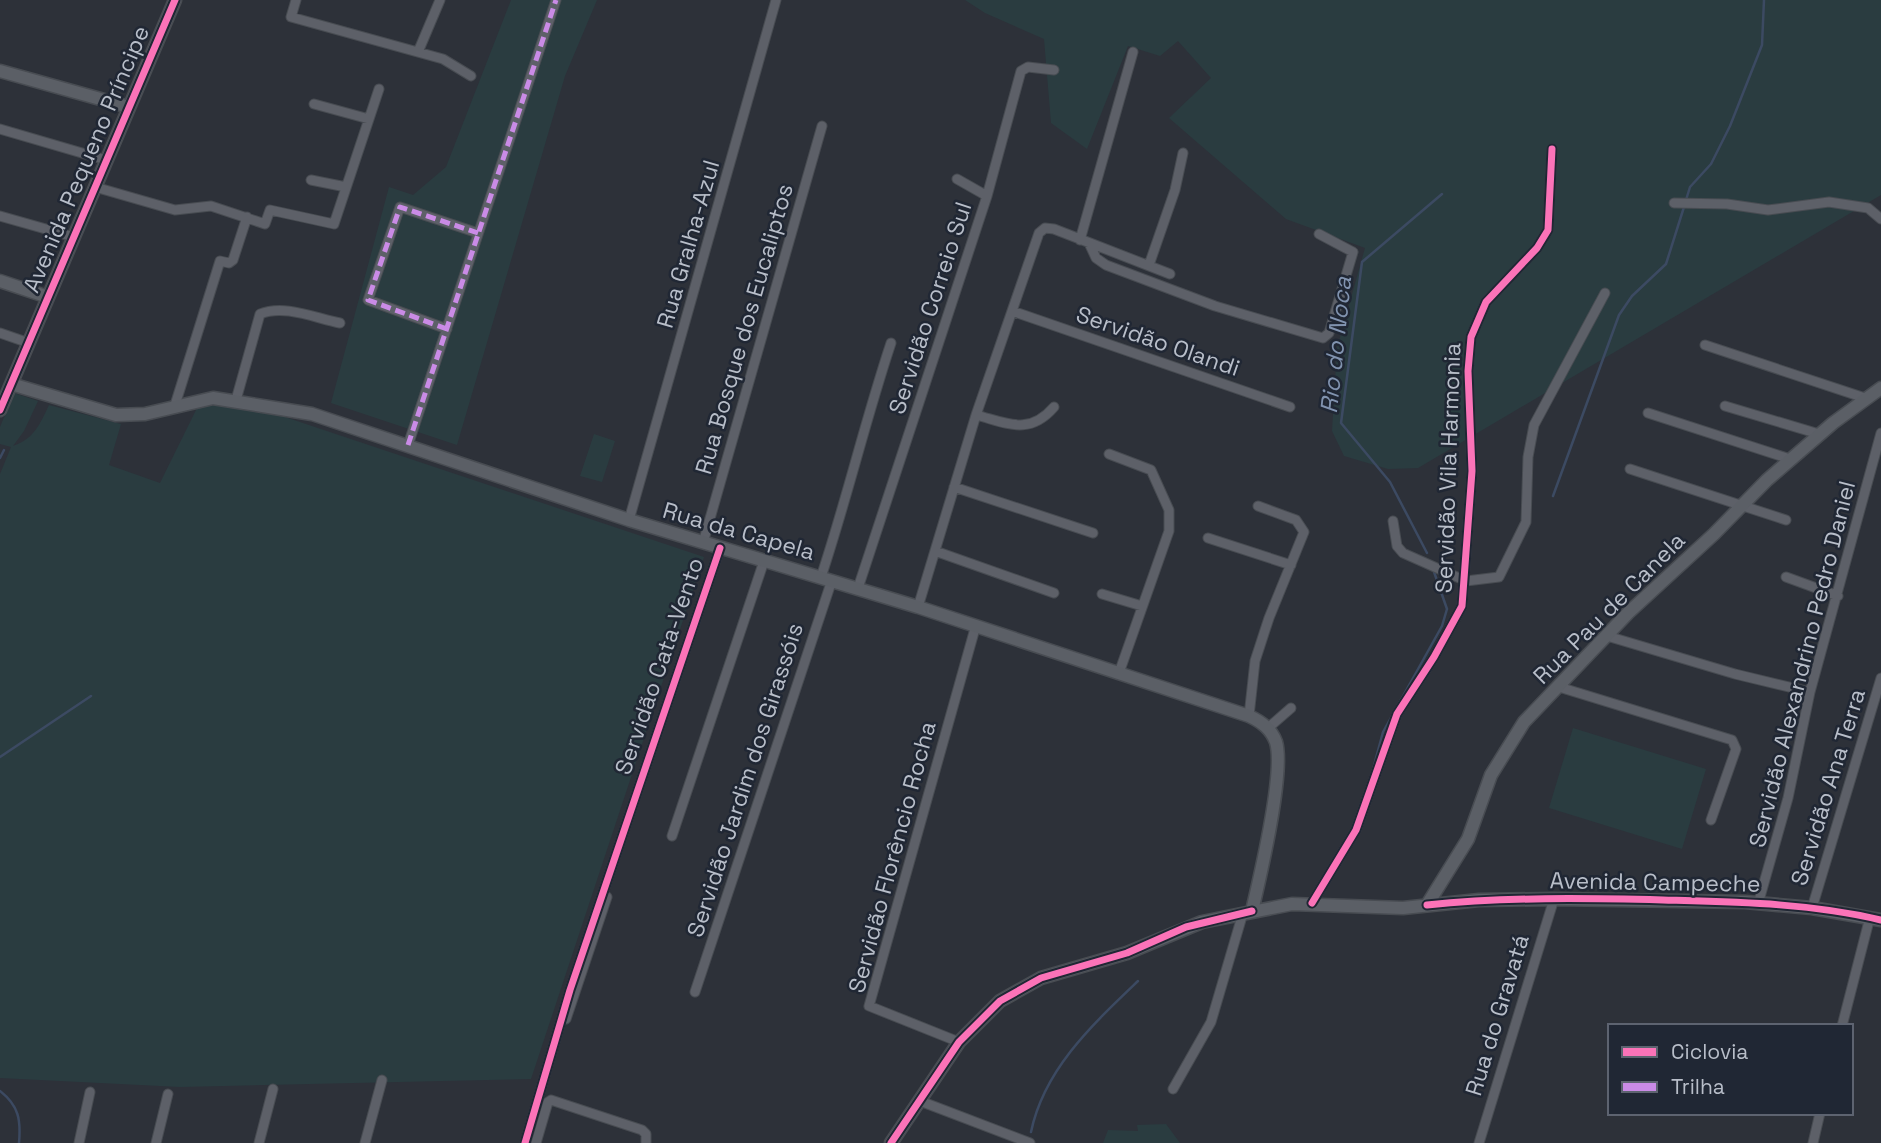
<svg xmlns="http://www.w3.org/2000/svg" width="1881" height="1143" viewBox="0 0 1881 1143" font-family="'Space Grotesk',sans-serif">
	<rect width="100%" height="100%" fill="#2d3139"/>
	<!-- green -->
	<path fill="#2a3c40" d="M511,0H597L565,76L457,445L331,403L389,187L413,195L446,167Z
		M965,0H1881V195L1418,468L1388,469L1344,456L1332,431L1337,348L1365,248L1286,219L1169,118L1211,78L1178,41L1160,56L1128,46L1087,149L1051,123L1044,39L985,13Z
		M14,393L38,401L24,431L13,446C34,439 40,424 49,405L121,424L109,465L160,483L198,406L230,404L267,411L704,557L531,1079L180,1087L0,1078V474L11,447L0,444V427Z
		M594,434L615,441L602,482L580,476Z
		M1573,728L1706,769L1682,849L1549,808Z
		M1166,1124L1180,1143H1103L1108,1130L1138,1131L1137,1125Z"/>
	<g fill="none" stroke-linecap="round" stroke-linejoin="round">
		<!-- stream -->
		<path stroke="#3c4a62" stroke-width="2.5" d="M1686,200L1690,187L1711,164L1730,126L1762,45L1764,0
			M0,458L4,450
			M1553,496L1619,315L1632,296L1666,264L1684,207
			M1427,553L1390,482L1341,423L1362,262L1442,194
			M0,757L91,696
			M1372,773L1383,732L1442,626L1447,609L1433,569
			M0,1091C19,1106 21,1120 19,1143
			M1031,1132C1044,1069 1093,1024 1138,981"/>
		<!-- street casing -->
		<g stroke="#484c52" stroke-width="11">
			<path id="street" d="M296,0L291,17L443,59L471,76
				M418,52L440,0
				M314,104L369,119
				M0,129L106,160
				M957,179L987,196
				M311,180L346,187
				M95,187L175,210L211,206L265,224L270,210L334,224L379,89
				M1674,203L1727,204L1768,210L1829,202L1868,208L1881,219
				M0,216L74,237
				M1080,240L1133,52
				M1089,243L1096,258L1106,265L1215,306L1323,338L1329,333L1353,252L1319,234
				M1149,265L1175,190L1183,153
				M1012,311L1290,407
				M447,329L368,300L400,207L478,233
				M0,333L29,343
				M1705,345L1865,398
				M236,400L260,314C284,304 315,318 340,323
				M175,405L220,261L229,263L233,260L247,217
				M1725,406L1819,434
				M1648,413L1790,459
				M976,415C1007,423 1029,436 1054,407
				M408,445L556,0
				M1109,454L1151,470L1169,510V531L1119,673
				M1630,469L1786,520
				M954,487L1093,533
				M629,520L776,0
				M1393,521L1397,546L1403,553L1466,581L1499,577L1526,522L1528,457L1534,425L1605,293
				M1208,538L1291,565
				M703,543L822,126
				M935,551L1054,593
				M821,577C847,499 865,421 891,343
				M1786,577L1838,596
				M858,588L987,196L1021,71L1028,67L1054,70
				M1102,594L1142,606
				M918,607L976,415L1039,233L1045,228L1054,229L1170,274
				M1607,636L1735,674L1810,692
				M1559,687L1732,740L1736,749L1711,820
				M1249,716L1255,661L1269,618L1304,532L1296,520L1258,506
				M1268,728L1291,708
				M672,836L764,561
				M1312,903L1356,830L1397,714L1434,657L1462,606L1472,471L1468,371L1471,337L1486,302L1537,248L1548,230L1552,149
				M1758,904L1788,798L1810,692L1881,433
				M1812,908L1881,678
				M695,992L832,580
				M566,1019L607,897
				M1842,1026L1870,917
				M959,1042L869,1006L976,625
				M1173,1089L1211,1022L1243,913
				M920,1101L1030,1143
				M79,1143L90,1092
				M156,1143L168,1094
				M259,1143L273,1089
				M365,1143L382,1080
				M525,1143L570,990L720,548
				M536,1143L548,1102L551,1100L642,1130L646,1134V1143
				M1479,1143L1554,899
				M1813,1143L1820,1113"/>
		</g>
		<!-- secondary casing -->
		<g stroke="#484c52" stroke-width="15">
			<path id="secondary" d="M0,71L129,107
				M0,281L48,297
				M11,384L116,415L145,414L213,398L312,414L629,520L918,607L1249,716C1262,722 1271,729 1276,742C1285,772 1260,877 1252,911
				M0,410L175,0
				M1427,905L1468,839L1491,775L1524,722L1628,613L1714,534L1767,480L1833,423L1881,388
				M891,1143L959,1042L1000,1001L1041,978L1127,953L1202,922L1292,904L1403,908L1479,900L1554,899L1745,902L1812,908L1881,920"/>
		</g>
		<!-- street -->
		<use href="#street" stroke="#5d6068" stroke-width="9"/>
		<!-- secondary -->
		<use href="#secondary" stroke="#5b5f66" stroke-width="12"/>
		<!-- quiet -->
		<path stroke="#ca8be6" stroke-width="5" stroke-dasharray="10 5" stroke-linecap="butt" d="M447,329L368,300L400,207L478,233
			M408,445L556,0"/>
		<!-- cycleway casing -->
		<g stroke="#202734" stroke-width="11">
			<path id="cycleway" d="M0,410L175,0
				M1312,903L1356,830L1397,714L1434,657L1462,606L1472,471L1468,371L1471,337L1486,302L1537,248L1548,230L1552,149
				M1427,905C1506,897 1584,898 1663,900C1736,902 1810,903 1881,920
				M525,1143L570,990L720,548
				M891,1143L959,1042L1000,1001L1041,978L1127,953L1186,927L1252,911"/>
		</g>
		<!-- cycleway -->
		<use href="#cycleway" stroke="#fb73b8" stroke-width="7"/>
	</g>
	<g text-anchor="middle" stroke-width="5" stroke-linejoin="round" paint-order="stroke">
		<!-- street labels -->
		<g font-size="23" fill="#b8bec9" stroke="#202734">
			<text transform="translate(86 159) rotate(-67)" y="8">Avenida Pequeno Príncipe</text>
			<text transform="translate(688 244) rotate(-74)" y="8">Rua Gralha-Azul</text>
			<text transform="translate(930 308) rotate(-72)" y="8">Servidão Correio Sul</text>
			<text transform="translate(744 329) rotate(-74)" y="8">Rua Bosque dos Eucaliptos</text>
			<text transform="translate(1158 341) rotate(19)" y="8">Servidão Olandi</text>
			<text transform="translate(1448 468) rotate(-88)" y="8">Servidão Vila Harmonia</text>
			<text transform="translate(739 531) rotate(16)" y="8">Rua da Capela</text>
			<text transform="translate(1609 608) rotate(-45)" y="8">Rua Pau de Canela</text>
			<text transform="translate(1802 664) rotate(-76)" y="8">Servidão Alexandrino Pedro Daniel</text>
			<text transform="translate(659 666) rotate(-71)" y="8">Servidão Cata-Vento</text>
			<text transform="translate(745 780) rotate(-72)" y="8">Servidão Jardim dos Girassóis</text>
			<text transform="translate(1828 787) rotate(-73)" y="8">Servidão Ana Terra</text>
			<text transform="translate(892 857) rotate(-75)" y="8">Servidão Florêncio Rocha</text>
			<text transform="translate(1655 882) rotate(1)" y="8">Avenida Campeche</text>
			<text transform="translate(1497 1015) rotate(-73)" y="8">Rua do Gravatá</text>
		</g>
		<!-- water labels -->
		<g font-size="24" font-style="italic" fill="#8193af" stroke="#202734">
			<text transform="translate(1336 345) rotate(-84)" y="8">Rio do Noca</text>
		</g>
	</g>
	<!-- legend -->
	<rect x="1608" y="1024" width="245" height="91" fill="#202734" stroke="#5d6370" stroke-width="2"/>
	<rect x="1622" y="1047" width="35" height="10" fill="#fb73b8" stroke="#5d6370" stroke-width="2"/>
	<text x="1671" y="1059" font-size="21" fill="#b8bec9">Ciclovia</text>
	<rect x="1622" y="1082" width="35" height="10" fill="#ca8be6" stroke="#5d6370" stroke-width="2"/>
	<text x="1671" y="1094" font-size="21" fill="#b8bec9">Trilha</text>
</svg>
